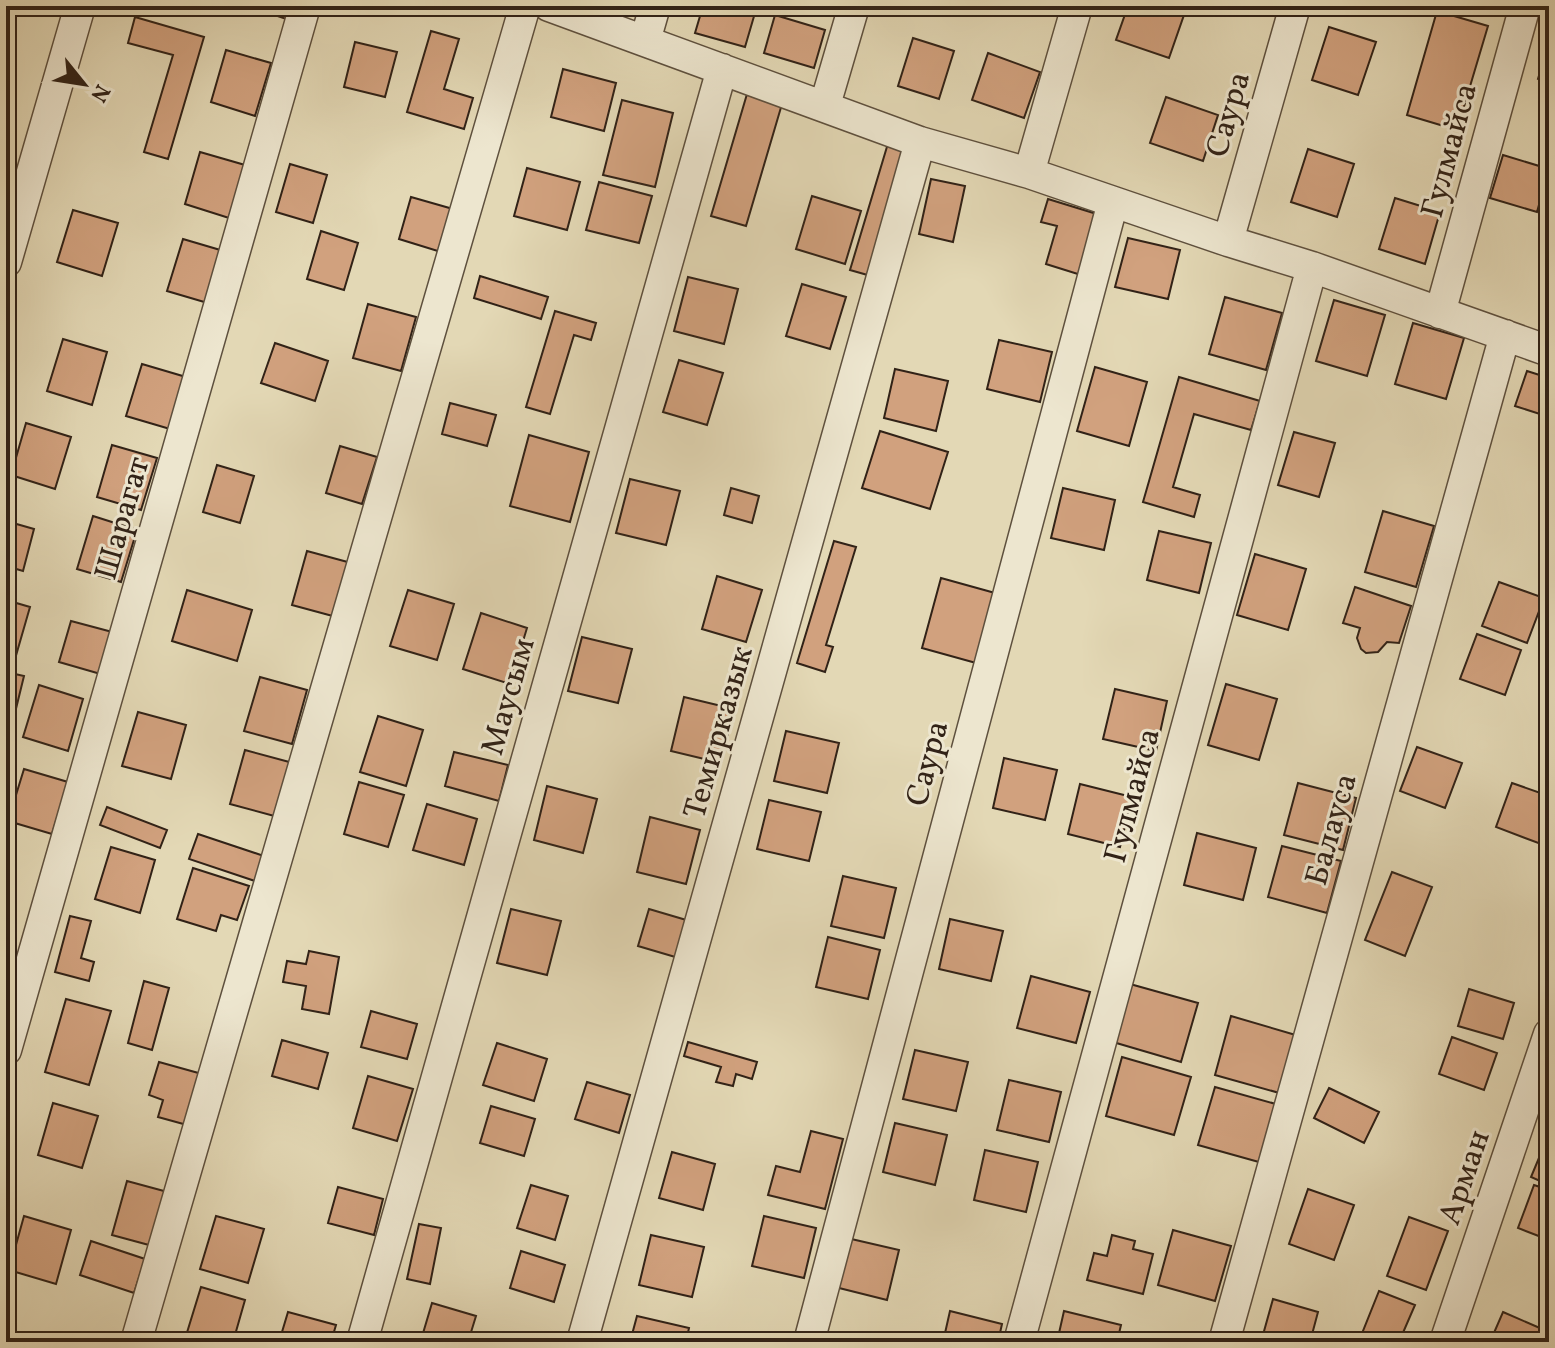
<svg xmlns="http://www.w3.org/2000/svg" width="1555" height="1348" viewBox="0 0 1555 1348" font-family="Vollkorn,serif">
	<rect width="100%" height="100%" fill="#e3d8b5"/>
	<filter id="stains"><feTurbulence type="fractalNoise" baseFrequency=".0025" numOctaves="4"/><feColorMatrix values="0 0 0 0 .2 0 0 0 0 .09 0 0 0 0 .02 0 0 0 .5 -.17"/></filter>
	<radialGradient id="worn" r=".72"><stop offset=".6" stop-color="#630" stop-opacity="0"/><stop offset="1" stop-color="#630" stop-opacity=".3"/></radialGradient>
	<!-- building -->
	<path fill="#d1a17e" stroke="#312217" stroke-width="2" d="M248,6H296L292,21Z
		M703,6H757L745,47L695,33Z
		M1128,6H1168L1185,12L1169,58L1116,40Z
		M1437,11L1488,26L1457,130L1407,115Z
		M775,15L825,30L814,68L764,53Z
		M135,17L204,37L168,159L144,152L173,55L128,43Z
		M1329,27L1376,42L1358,95L1312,80Z
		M431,31L459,39L444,89L473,98L464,129L407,112Z
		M913,38L954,51L939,99L898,86Z
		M355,42L397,52L385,97L344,87Z
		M1549,43V83L1538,79Z
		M226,50L271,63L255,116L211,102Z
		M988,53L1040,72L1024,118L972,100Z
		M563,69L616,83L604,131L551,117Z
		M747,94L782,104L746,226L711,216Z
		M1166,97L1218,115L1203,161L1150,143Z
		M622,100L673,113L655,187L603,175Z
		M889,140L911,147L871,276L850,270Z
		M1308,149L1354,164L1337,217L1291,202Z
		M200,152L245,165L229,218L185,204Z
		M1503,155L1549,169L1537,212L1490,198Z
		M290,164L327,175L313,223L276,212Z
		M527,168L580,182L567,230L514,216Z
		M931,179L965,186L953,242L919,234Z
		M599,182L652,196L639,243L586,230Z
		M812,196L861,211L845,264L796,249Z
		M411,197L453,209L441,252L399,239Z
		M1395,198L1440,212L1425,264L1379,249Z
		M1048,199L1100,215L1081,275L1046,264L1057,226L1041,222Z
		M73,210L118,223L102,276L57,262Z
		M321,231L358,243L344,290L307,279Z
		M1128,238L1180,250L1168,299L1115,287Z
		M183,239L227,252L211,304L167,291Z
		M480,276L548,297L541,319L474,298Z
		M688,277L738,289L724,344L674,331Z
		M802,284L846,297L830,349L786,336Z
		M1225,297L1282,313L1266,370L1209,354Z
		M1334,300L1385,315L1367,376L1316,361Z
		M368,304L416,317L401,371L353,358Z
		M555,311L596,323L591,340L574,335L550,414L526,407Z
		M1413,323L1464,338L1446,399L1395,384Z
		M63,339L107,352L92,405L47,391Z
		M999,340L1052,352L1040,402L987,389Z
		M275,343L328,361L315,401L261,383Z
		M679,360L723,373L707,425L663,412Z
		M142,364L186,377L170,429L126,416Z
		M1095,367L1147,382L1129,446L1077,431Z
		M895,369L948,381L936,431L884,418Z
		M1527,371L1549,378V417L1515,406Z
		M1179,377L1260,401L1251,430L1194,414L1173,487L1200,495L1194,517L1143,502Z
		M450,403L496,415L487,446L442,434Z
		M26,423L71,437L55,489L11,475Z
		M880,431L948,452L930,509L862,488Z
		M1294,432L1335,443L1319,497L1278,485Z
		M529,435L589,452L570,522L510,506Z
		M112,445L157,458L141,510L97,497Z
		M340,446L377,457L362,504L326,493Z
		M217,465L254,476L240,523L203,512Z
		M630,479L680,491L666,545L616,533Z
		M731,488L759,496L752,523L724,515Z
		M1063,488L1115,500L1104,550L1051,538Z
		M1383,511L1434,526L1416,587L1365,572Z
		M93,516L137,530L121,582L77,569Z
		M6,521L34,529L23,571L6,566Z
		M1159,531L1211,543L1199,593L1147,580Z
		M834,541L856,547L826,645L833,647L825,672L797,663Z
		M307,551L355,564L340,618L292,605Z
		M1255,554L1306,569L1288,630L1237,615Z
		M717,576L762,590L746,642L702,629Z
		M941,578L995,593L976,663L922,648Z
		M1499,582L1544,598L1527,643L1482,626Z
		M1355,587L1411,606L1399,643L1387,642L1378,652L1366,653L1361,649L1357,638L1360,628L1343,623Z
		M187,590L252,610L237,661L172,641Z
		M408,590L454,604L437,660L390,646Z
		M6,600L30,607L15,659L6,657Z
		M481,613L527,628L510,684L463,669Z
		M71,621L116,633L104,675L59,662Z
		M1477,634L1521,650L1505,695L1460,679Z
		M582,637L632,649L618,703L568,691Z
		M6,672L24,676L12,725L6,724Z
		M260,677L307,690L292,744L244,731Z
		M1226,684L1277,699L1259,760L1208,745Z
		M39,685L83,699L68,751L23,737Z
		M1115,689L1167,701L1156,751L1103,739Z
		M684,697L734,709L721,763L671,751Z
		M138,712L186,725L171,779L122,766Z
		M378,716L423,730L406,786L360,772Z
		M786,731L839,743L827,793L774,781Z
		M1417,747L1462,763L1445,808L1400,791Z
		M245,750L293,763L278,817L230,804Z
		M454,752L508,765L499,801L445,786Z
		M1004,758L1057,770L1045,820L993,808Z
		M24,769L68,782L52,834L8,821Z
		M359,782L404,795L388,847L344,834Z
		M1298,783L1356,798L1343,850L1284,835Z
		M1512,783L1549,796V823L1541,844L1496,827Z
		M1080,784L1132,797L1120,847L1068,834Z
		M547,786L597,799L583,853L534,840Z
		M769,800L821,812L809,861L757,849Z
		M427,804L477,819L464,865L413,850Z
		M107,807L167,830L160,848L100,825Z
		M650,817L700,830L686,884L637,872Z
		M1197,833L1256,848L1243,900L1184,885Z
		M198,834L267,857L258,882L189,859Z
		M1282,846L1341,861L1327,913L1268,897Z
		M111,847L155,860L140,913L95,899Z
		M193,868L249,886L237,920L221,915L216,931L177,919Z
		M1392,872L1432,887L1405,956L1365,940Z
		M843,876L896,888L884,938L831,926Z
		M511,909L561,921L547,975L497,963Z
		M649,909L693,922L682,959L638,946Z
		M70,916L91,921L81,958L94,962L89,981L55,972Z
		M950,919L1003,931L991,981L939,969Z
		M828,937L880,950L868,999L816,987Z
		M309,951L339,957L329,1014L302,1009L306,986L283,982L287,961L306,964Z
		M6,955L23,959L6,1000Z
		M1031,976L1090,992L1076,1043L1017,1028Z
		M144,981L169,988L152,1050L128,1043Z
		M1130,984L1198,1003L1181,1062L1113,1042Z
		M1469,989L1514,1003L1503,1039L1458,1026Z
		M66,999L111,1011L89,1085L45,1072Z
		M371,1011L417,1024L407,1059L361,1047Z
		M1231,1016L1299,1036L1283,1094L1215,1075Z
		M1452,1037L1497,1053L1484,1090L1439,1074Z
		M282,1040L328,1053L318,1089L272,1076Z
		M688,1042L757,1062L752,1079L736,1074L733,1086L716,1082L721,1067L684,1056Z
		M497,1043L547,1059L534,1101L483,1085Z
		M915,1050L968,1062L956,1111L903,1099Z
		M1122,1057L1191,1077L1174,1135L1106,1116Z
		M159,1062L202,1074L187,1125L158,1117L163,1100L149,1095Z
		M368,1076L413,1089L397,1141L353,1128Z
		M1009,1080L1061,1092L1049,1142L997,1130Z
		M587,1082L630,1095L619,1133L575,1119Z
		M1215,1087L1283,1106L1266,1164L1198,1145Z
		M1329,1088L1379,1112L1364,1143L1314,1118Z
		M53,1103L98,1116L82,1168L38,1155Z
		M491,1106L535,1119L524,1156L480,1143Z
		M895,1123L947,1135L935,1185L883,1172Z
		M811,1131L843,1139L825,1209L768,1195L776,1166L800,1172Z
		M985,1150L1038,1162L1026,1212L974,1200Z
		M672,1152L715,1164L703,1210L659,1198Z
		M1541,1153L1549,1156V1185L1531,1177Z
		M127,1181L175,1194L160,1248L112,1235Z
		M531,1185L568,1196L555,1240L517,1228Z
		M1534,1185L1549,1190V1240L1518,1228Z
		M338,1187L383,1199L374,1235L328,1223Z
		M1308,1189L1354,1205L1334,1260L1289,1244Z
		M24,1216L71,1230L56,1284L9,1270Z
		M216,1216L264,1229L248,1283L200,1269Z
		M764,1216L816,1228L804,1278L752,1266Z
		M1409,1217L1448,1231L1426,1290L1387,1276Z
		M419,1224L441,1228L430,1284L407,1279Z
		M1173,1230L1231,1246L1215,1301L1158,1285Z
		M651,1235L704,1247L692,1297L639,1285Z
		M1112,1235L1135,1241L1133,1249L1153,1254L1143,1294L1087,1280L1094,1253L1107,1256Z
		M847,1238L899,1250L887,1300L835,1287Z
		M91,1241L145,1259L134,1293L80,1275Z
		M521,1251L565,1265L554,1302L510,1288Z
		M201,1287L245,1300L233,1342H195L185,1339Z
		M1379,1291L1415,1305L1399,1342H1376L1361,1336Z
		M1273,1299L1318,1312L1310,1342H1261Z
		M432,1303L476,1316L468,1342L421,1340Z
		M950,1311L1002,1324L998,1342H943Z
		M1064,1311L1121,1325L1117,1342H1057Z
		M288,1312L336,1325L331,1342H279Z
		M1503,1312L1549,1332V1342H1490Z
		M637,1316L689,1328L686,1342H630Z
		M727,1333L758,1342H724Z"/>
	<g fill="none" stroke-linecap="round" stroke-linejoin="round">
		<!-- minor casing -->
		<g stroke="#5e503e" stroke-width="33">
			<path id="minor" d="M549,6L920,142L1029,173L1228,241L1312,267L1549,351
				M645,41L655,6
				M825,105L854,6
				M1029,173L1077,6
				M1228,241L1295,6
				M6,262L80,6
				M1440,313L1525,6
				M6,1050L305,6
				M136,1342L525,6
				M362,1342L722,69
				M582,1342L920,142
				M809,1342L1113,202
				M1019,1342L1312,267
				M1224,1342L1505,335
				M1445,1342L1549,1034"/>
		</g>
		<!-- minor -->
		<use href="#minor" stroke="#ede6cf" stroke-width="30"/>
	</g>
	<g text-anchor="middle" stroke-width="6" stroke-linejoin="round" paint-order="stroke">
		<!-- street labels -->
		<g font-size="32" fill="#312217" stroke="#ede6cf">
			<text transform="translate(1227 114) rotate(-74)" y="11">Саура</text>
			<text transform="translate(1448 150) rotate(-75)" y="11">Гулмайса</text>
			<text transform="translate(121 518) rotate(-74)" y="11">Шарагат</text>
			<text transform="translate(507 696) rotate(-74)" y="11">Маусым</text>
			<text transform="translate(717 732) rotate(-74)" y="11">Темирказык</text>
			<text transform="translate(926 763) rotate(-75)" y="11">Саура</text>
			<text transform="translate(1131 795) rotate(-75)" y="11">Гулмайса</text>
			<text transform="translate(1330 829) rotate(-74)" y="11">Балауса</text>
			<text transform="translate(1463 1177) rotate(-71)" y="11">Арман</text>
		</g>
	</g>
	<!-- margin -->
	<rect width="1555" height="1348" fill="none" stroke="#e3d8b5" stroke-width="32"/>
	<rect x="8" y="8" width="1539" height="1332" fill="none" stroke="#312217" stroke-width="4"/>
	<rect x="16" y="16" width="1523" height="1316" fill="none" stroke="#312217" stroke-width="2"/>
	<!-- north arrow -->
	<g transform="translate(84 84) rotate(120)" stroke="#ede6cf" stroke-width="6" paint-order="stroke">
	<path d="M0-6L14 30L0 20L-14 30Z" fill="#312217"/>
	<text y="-12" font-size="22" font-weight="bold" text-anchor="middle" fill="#312217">N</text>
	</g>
	<rect width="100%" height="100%" filter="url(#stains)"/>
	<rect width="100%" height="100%" fill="url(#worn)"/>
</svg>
